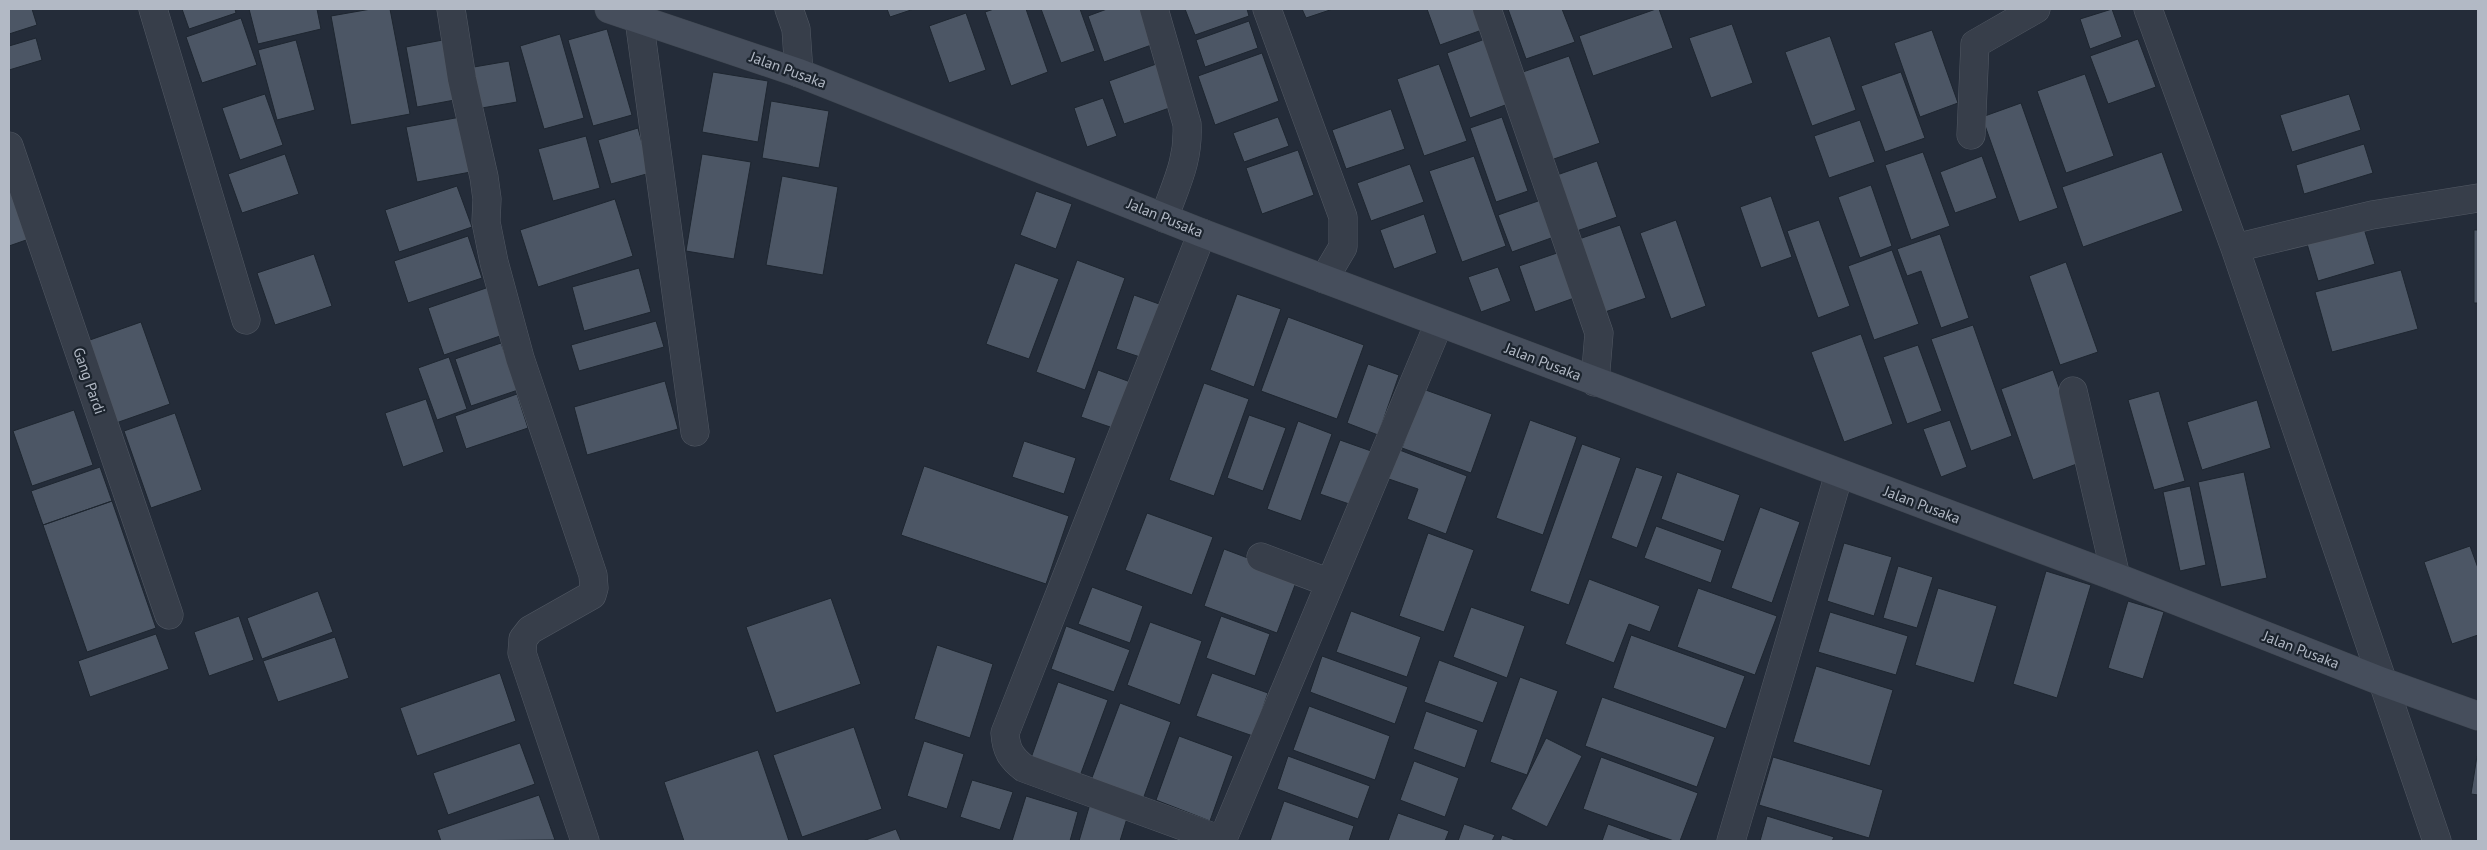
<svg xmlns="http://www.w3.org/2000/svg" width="2487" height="850" viewBox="0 0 2487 850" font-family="'PT Sans',sans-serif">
	<rect width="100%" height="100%" fill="#242c39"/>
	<!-- building -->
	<path fill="#4c5665" stroke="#1e2630" d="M9,9H32L37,25L9,34Z
		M182,9H235L236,13L189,29Z
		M249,9H317L321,29L258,44Z
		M371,9H390L410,114L351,125L331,16Z
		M887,9H914L890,17Z
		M994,9H1026L1048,72L1011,86L985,12Z
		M1041,9H1080L1095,51L1061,63Z
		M1107,9H1145L1157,43L1104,62L1088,16Z
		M1185,9H1247L1249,16L1195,35Z
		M1302,9H1333L1306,18Z
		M1427,9H1474L1482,30L1440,45Z
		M1508,9H1562L1575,42L1526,59Z
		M1656,9H1659L1673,48L1593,76L1579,36Z
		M2112,9L2122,37L2090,49L2080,19Z
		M966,13L986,70L949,83L929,26Z
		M241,18L257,65L202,83L186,37Z
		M1249,21L1258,48L1205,67L1196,40Z
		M1732,24L1753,83L1711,98L1689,38Z
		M607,29L632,115L593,126L568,40Z
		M1932,30L1958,103L1920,117L1894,43Z
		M560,34L584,118L544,129L520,46Z
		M1830,36L1856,110L1812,126L1785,52Z
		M36,38L42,60L9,70V46Z
		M448,39L460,99L417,107L406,47Z
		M1485,39L1508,104L1470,118L1447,53Z
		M2138,39L2156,87L2108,104L2090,56Z
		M296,40L315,110L277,120L258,50Z
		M1262,53L1279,101L1215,125L1198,76Z
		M1569,56L1600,143L1551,160L1520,73Z
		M509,61L517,102L476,109L468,68Z
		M1159,63L1175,106L1124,124L1109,81Z
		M1439,64L1467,141L1424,156L1397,79Z
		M713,72L768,81L758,142L702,132Z
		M1901,72L1925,138L1885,152L1861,86Z
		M2085,74L2114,156L2066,173L2037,91Z
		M265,94L283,145L240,160L222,108Z
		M2349,94L2361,130L2292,152L2280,115Z
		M1103,98L1117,136L1087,147L1074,108Z
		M771,101L829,111L819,168L762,158Z
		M2021,103L2058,208L2019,222L1982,117Z
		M1391,109L1405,149L1346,169L1332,130Z
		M466,116L476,171L417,182L406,127Z
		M1278,117L1289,146L1244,162L1233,133Z
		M1502,117L1528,191L1496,202L1470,128Z
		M1860,120L1875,162L1829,178L1814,136Z
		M638,128L650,173L611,184L598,140Z
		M586,136L600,188L553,201L538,149Z
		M2364,144L2373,173L2304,194L2296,165Z
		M1298,150L1314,195L1262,214L1246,168Z
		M1923,152L1950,226L1911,240L1885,165Z
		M2162,152L2183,211L2083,247L2062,187Z
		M285,154L299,194L242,213L228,174Z
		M702,154L751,162L734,259L686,251Z
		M1474,156L1506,246L1462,262L1429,171Z
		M1982,156L1997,198L1955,213L1940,172Z
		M1597,161L1617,217L1574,232L1554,176Z
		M1410,164L1424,202L1371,221L1357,183Z
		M782,176L838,187L823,275L766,265Z
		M1871,185L1892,246L1860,258L1838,197Z
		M457,186L472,227L399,252L385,210Z
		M12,191L29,239L9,246V192Z
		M1036,191L1072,204L1056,249L1020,235Z
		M1771,196L1792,257L1761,268L1740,207Z
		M615,199L633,256L538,287L520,230Z
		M1541,200L1554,237L1512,252L1498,215Z
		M1424,214L1437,253L1394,269L1380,230Z
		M2361,219L2375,264L2318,281L2305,237Z
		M1676,220L1706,306L1671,319L1640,233Z
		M1819,220L1850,306L1818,318L1787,231Z
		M1620,225L1646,298L1605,312L1579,239Z
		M2474,230H2478V303H2474Z
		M1940,234L1969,318L1941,328L1921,271L1907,276L1897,249Z
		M468,236L482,278L408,303L394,261Z
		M1892,250L1919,324L1874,340L1848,266Z
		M1560,252L1577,297L1535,312L1519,266Z
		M314,254L332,306L275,325L257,273Z
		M1077,260L1125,278L1085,390L1036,372Z
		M2066,262L2098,352L2060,365L2029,276Z
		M1015,263L1059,279L1029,359L986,344Z
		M1498,267L1511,301L1481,312L1468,277Z
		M639,268L651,312L584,331L572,287Z
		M2401,270L2418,329L2332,352L2315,292Z
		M489,287L506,334L444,355L428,308Z
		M1237,294L1281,309L1254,387L1210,370Z
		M1134,295L1162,305L1143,358L1116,349Z
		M1288,317L1364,345L1337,419L1261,391Z
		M656,321L664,347L579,371L571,345Z
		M141,322L170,404L116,423L87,341Z
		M1973,325L2012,436L1971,451L1931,339Z
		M1861,334L1893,424L1844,442L1811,352Z
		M501,343L518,390L471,406L455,359Z
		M1918,345L1942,411L1907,424L1883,357Z
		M449,357L467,409L437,420L418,368Z
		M1368,364L1399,375L1378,435L1347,423Z
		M1098,370L1133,383L1116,429L1081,417Z
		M2053,370L2085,461L2033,480L2001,389Z
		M665,381L678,429L587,455L574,407Z
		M1204,383L1249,399L1214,496L1169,480Z
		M1423,389L1492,414L1471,473L1402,448Z
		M2159,391L2185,481L2154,490L2128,400Z
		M517,394L528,428L466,449L455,416Z
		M426,399L444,452L403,467L385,413Z
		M2257,400L2271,448L2202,470L2187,422Z
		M74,410L93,465L32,486L13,431Z
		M175,413L202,490L151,508L124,431Z
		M1249,415L1286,428L1263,491L1227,478Z
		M1530,420L1577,437L1543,535L1496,518Z
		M1950,420L1967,467L1941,477L1923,429Z
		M1298,421L1332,434L1301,521L1267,509Z
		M1340,440L1374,452L1355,506L1320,494Z
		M1024,441L1076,458L1064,494L1012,477Z
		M1582,444L1621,458L1569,605L1530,591Z
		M1397,449L1467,476L1446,534L1407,519L1418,489L1386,478Z
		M924,466L1069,516L1046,584L901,535Z
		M100,467L112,501L43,525L31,491Z
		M1636,467L1663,476L1637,548L1611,538Z
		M1677,472L1740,495L1724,542L1661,519Z
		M2244,472L2267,578L2221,587L2198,482Z
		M2190,486L2206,565L2180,571L2163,492Z
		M112,501L156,628L87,652L43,525Z
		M1760,507L1800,522L1772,603L1731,588Z
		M1147,513L1213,537L1192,595L1125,570Z
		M1656,526L1722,550L1711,583L1644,558Z
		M1428,533L1474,550L1444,632L1399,616Z
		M1844,543L1892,557L1874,616L1827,601Z
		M2470,546L2478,568V635L2452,644L2424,562Z
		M1224,549L1298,577L1277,633L1204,606Z
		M1898,566L1933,577L1917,628L1883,618Z
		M2046,571L2091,585L2057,698L2013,684Z
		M1589,579L1660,606L1650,632L1629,624L1614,663L1565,644Z
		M1092,587L1143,606L1130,643L1078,624Z
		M1698,588L1777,616L1755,675L1677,647Z
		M1938,588L1997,606L1974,683L1915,665Z
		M318,591L333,632L262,659L247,618Z
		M831,598L861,684L776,713L746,627Z
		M2128,601L2164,612L2143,679L2108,668Z
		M1471,607L1525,626L1507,678L1453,657Z
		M1351,611L1421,637L1407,677L1336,652Z
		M1830,612L1908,636L1896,675L1818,652Z
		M239,616L254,660L209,676L194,632Z
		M1221,616L1270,634L1255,676L1206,658Z
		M1150,622L1202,641L1180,705L1127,685Z
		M1066,626L1130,650L1114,692L1051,669Z
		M156,634L169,669L90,697L78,661Z
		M1631,635L1745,676L1726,729L1613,688Z
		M335,637L349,678L278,702L263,661Z
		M937,645L993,664L970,738L914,719Z
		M1322,656L1408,687L1395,724L1310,692Z
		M1439,660L1498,682L1483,723L1424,702Z
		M1816,666L1893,690L1870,766L1793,742Z
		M500,673L516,721L417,756L400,708Z
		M1212,673L1268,693L1253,736L1196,716Z
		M1520,677L1558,691L1527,775L1490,762Z
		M1058,682L1108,700L1080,776L1031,758Z
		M1602,697L1715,737L1697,787L1585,746Z
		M1120,703L1171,722L1142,802L1090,783Z
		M1309,706L1390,736L1375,780L1293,750Z
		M1426,711L1478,730L1465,768L1413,749Z
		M854,727L882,809L802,837L773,755Z
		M1179,736L1233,756L1210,821L1156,800Z
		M1546,738L1582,756L1547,827L1511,809Z
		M924,741L964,754L947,809L907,796Z
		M520,743L535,784L448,815L433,773Z
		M758,750L789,841H684L664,782Z
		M1288,756L1370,786L1358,819L1277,789Z
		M2477,756H2478V795L2471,794Z
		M1601,757L1698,793L1680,841H1674L1583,809Z
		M1773,757L1883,790L1869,838L1759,805Z
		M1414,761L1459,778L1445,817L1400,800Z
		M972,780L1013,792L1000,830L960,817Z
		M539,795L555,840L441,841L437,830Z
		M1026,796L1078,812L1070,841H1012Z
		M1284,801L1354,826L1349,841H1270Z
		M1090,804L1128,815L1120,841H1079Z
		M1398,813L1449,831L1445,841H1388Z
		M1767,816L1834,837L1832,841H1760Z
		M1464,824L1495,835L1492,841H1458Z
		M1608,824L1655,841H1602Z
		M896,829L901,841H863Z
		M1502,835L1518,841H1500Z"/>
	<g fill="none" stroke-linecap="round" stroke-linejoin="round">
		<!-- street casing -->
		<g stroke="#525964" stroke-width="29">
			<path id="street" d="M153,9L246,320
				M451,9L462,79L484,177L487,199L486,222L494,262L520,358L593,575L594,588L592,595L530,630L523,639L522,653L585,841
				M789,9L796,29L799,73
				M1154,9L1187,124C1189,161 1176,184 1164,218
				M1267,9L1343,217V247L1324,279
				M1487,9L1599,333L1595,382
				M2148,9L2235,248L2437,841
				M639,19L695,432
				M1971,135L1975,44L2036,9
				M9,146L169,615
				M1202,233L1005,733C1006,750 1011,758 1024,768L1224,841
				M2235,248L2372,215L2478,198
				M2073,391L2116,577
				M1261,557L1330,583
				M1222,841L1439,323
				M1731,841L1839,474"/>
		</g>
		<!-- secondary casing -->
		<g stroke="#404852" stroke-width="29">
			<path id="secondary" d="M609,9L799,73L1202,233L2116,577L2383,682L2478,716"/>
		</g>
		<!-- street -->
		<use href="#street" stroke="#373e4a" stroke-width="28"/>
		<!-- secondary -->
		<use href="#secondary" stroke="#464e5c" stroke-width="28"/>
	</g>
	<g text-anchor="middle" stroke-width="4.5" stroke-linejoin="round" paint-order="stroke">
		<!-- street labels -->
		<g font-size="15" fill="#b2b9c5" stroke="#1c242e">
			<text transform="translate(788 70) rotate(20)" y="5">Jalan Pusaka</text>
			<text transform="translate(1165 218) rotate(22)" y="5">Jalan Pusaka</text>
			<text transform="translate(1543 362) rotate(21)" y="5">Jalan Pusaka</text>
			<text transform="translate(89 381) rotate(71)" y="5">Gang Pardi</text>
			<text transform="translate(1922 505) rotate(21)" y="5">Jalan Pusaka</text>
			<text transform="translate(2301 650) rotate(21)" y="5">Jalan Pusaka</text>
		</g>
	</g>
	<!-- border -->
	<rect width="2487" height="850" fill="none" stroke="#b2b9c5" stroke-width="20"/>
</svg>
